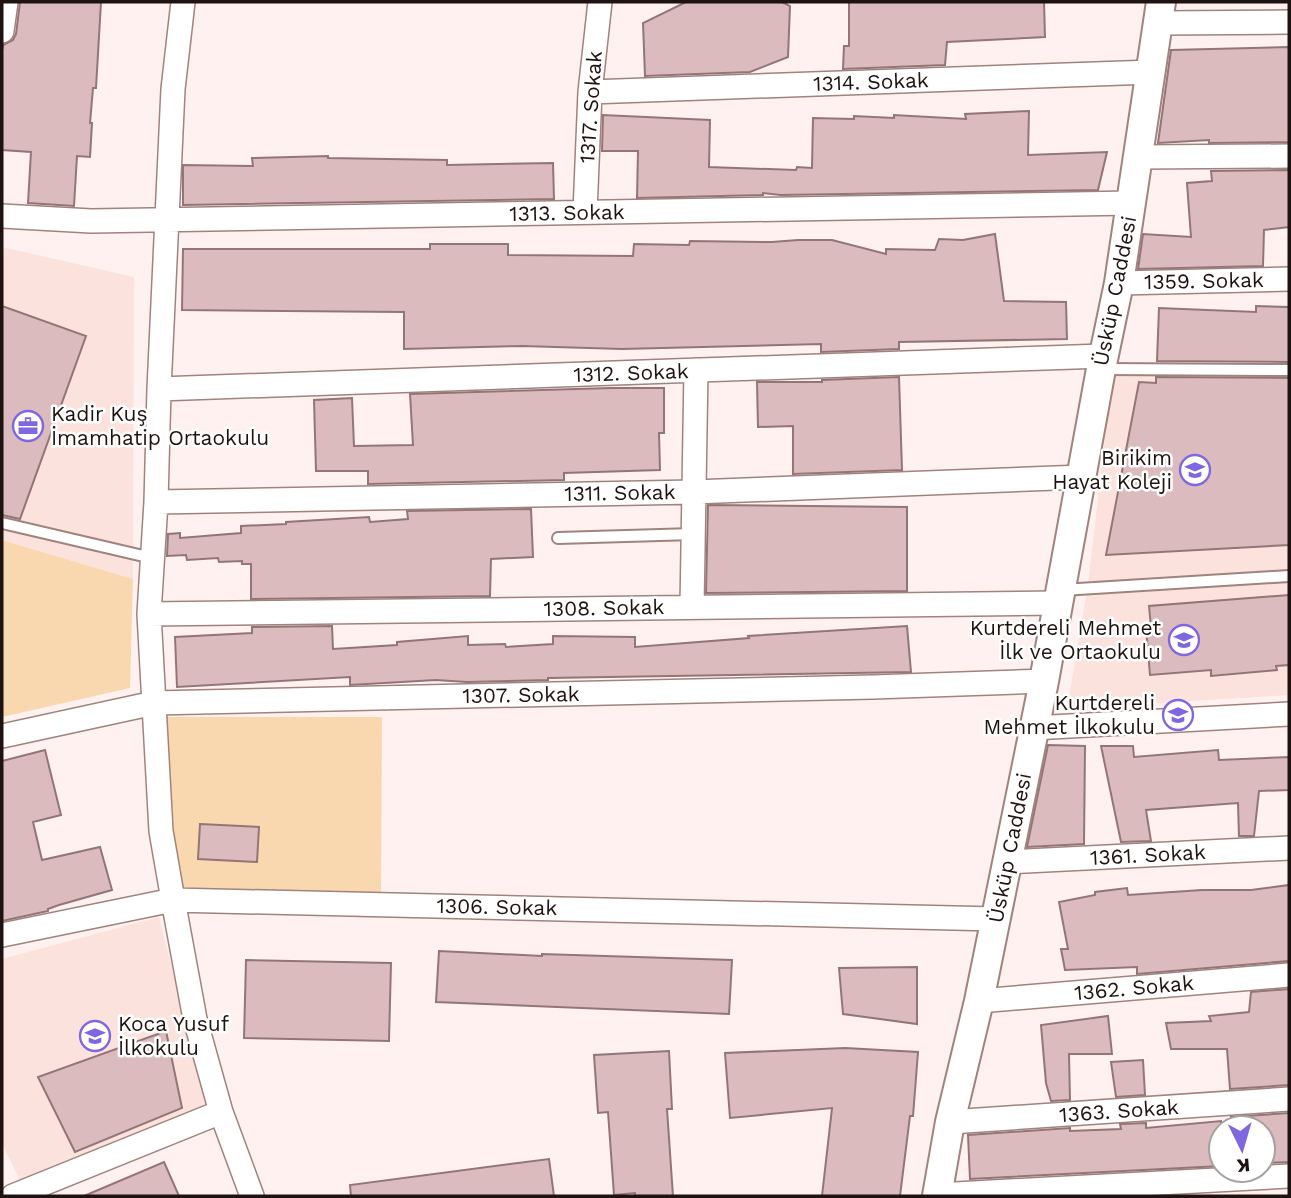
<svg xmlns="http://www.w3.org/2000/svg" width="1291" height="1198" viewBox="0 0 1291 1198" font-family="'Work Sans',sans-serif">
	<rect width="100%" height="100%" fill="#fff1ef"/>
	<!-- built -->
	<path fill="#fbe2dd" d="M2,247L134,277L133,579L2,540Z
		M1289,365V695L1067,709L1088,585L1113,368Z
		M159,917L207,1107L20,1180L2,1144V959Z"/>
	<!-- green -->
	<path fill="#fad8af" d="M2,540L133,579L130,688L2,717Z
		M158,717H382L381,897L175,892Z"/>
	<!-- building -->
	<path fill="#dcbbbf" stroke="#937578" stroke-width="2" d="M20,2H101L96,88H93L90,123H92L90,157L77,156L74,206L28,203L31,152L2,150V51L3,45L13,40L16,34Z
		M686,2H782L790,6L788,57L750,72L645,76L643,23Z
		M849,2H1044L1045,37L947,42L945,65L843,69L844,46H849Z
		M1289,47V142L1209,143V140L1158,143L1171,50Z
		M1029,111L1028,155L1107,152L1098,190L781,195L763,193V195L637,198L638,151H602L603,115L710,120L709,167L796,170L797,167L812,168L813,118L854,119V116L894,118V115L966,119L965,114Z
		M328,156V158L447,160V165L553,163L554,199L183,205V165L253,166L252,158Z
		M1289,170V227L1264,230L1263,266L1138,269L1143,234L1191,237L1187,183L1212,181L1211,171Z
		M995,234L1004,301L1066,302L1067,339L899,342V349L821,352V344L622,349L522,346L404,349V312L182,310L183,249H430V244H508V255L633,256L634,244L689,245L690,241L772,242L798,240H832L886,254V249L935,250L939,239L963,240Z
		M2,306L86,336L20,519L2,515Z
		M1256,306L1289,307V362L1157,361L1159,308L1256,312Z
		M899,377L902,470L793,474V426L758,427L757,382H822V380Z
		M1156,377L1289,378V545L1106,555L1139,382L1156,383Z
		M611,388H664V433H659L660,470L564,473V480L368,484V471H316L314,400L352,398L354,446L413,445L410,394Z
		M708,505L907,507V591L706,593Z
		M531,509L533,557L491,559L490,596L251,599V564H242V561L219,562L218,558L187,560L186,555L167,556L168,534L180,533V538L241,533V526L286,524V522L369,517L370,522L408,519L407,511Z
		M1289,595V665L1276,666L1277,670L1211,676V670L1150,675L1146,628L1151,627L1149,606Z
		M332,626L333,649L397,645V642L468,636V645L505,644L506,647L553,644V636L635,637V647L749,638L748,636L907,626L911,672L548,678V680L467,682L436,680L350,685V677L177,687L175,637L252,633V627Z
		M1048,745L1085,746L1084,844L1027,847Z
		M1101,746H1133L1134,757L1218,750L1219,760L1289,757V790L1259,791L1254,836H1239L1238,803L1146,810L1151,841L1121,842Z
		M45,750L61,815L33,822L42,860L100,847L112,890L59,905L48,909V911L2,921V761Z
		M200,824L259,827L257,862L198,859Z
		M1289,885V961L1137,974V967L1065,970L1061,949H1068L1059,902L1095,895V892L1127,888L1128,895L1202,890H1251Z
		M439,951L542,956V954L732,960L729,1014L436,1002Z
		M246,960L391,963L389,1041L244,1038Z
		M917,967V1024L843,1014L839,968Z
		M1289,989V1085L1230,1089L1227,1049H1171L1166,1023L1211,1021L1209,1016L1249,1012L1251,992Z
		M1108,1016L1112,1054H1069L1070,1100L1051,1101L1046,1083L1041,1025Z
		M166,1031L182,1108L75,1152L38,1077Z
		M845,1048L918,1052L913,1116H910L900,1196H822L832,1108L730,1118L725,1053Z
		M669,1051L672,1109H667L673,1196H635V1193L614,1195L608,1112L598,1113L594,1055Z
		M1143,1060L1145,1095L1116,1097L1111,1062Z
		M1289,1113V1162L1263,1163V1128H1232L1231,1117Z
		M1221,1121V1166L970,1179L968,1135L1070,1128V1131L1121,1129L1120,1124L1146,1123V1128Z
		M549,1159L554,1196H351L350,1185Z
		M164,1162L179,1196H84Z"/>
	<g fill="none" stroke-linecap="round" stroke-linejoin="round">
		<!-- service casing -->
		<g stroke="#a0837d" stroke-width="14">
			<path id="service" d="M1103,369L1289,370
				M2,523L152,558
				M558,538L694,534
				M1062,590L1289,576"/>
		</g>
		<!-- minor casing -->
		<g stroke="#a0837d" stroke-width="26">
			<path id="minor" d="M183,2L173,89L159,389L156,502L149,614L161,831L173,900L195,1019L221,1112L252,1196
				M1158,23L1289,22
				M2,31L6,2
				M590,92L1152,72
				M1139,157L1289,156
				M585,212L590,92L600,2
				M2,216L91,221L1132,203
				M1119,283L1289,279
				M159,389L1103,356
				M156,502L694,492L1082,477
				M692,607L696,370
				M149,614L1059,603
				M1033,728L1289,714
				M2,736L154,703L873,687L1044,681
				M1007,862L1289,848
				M2,935L173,900L996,919
				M979,1001L1289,975
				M950,1122L1289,1099
				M937,1195L1289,1176
				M13,1196L221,1112"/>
		</g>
		<!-- tertiary casing -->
		<g stroke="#a0837d" stroke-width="32">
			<path id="tertiary" d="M937,1196L950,1122L979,1001L1044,681L1101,369L1119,283L1161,2"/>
		</g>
		<!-- service -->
		<use href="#service" stroke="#fff" stroke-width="10"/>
		<!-- minor -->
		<use href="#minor" stroke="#fff" stroke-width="23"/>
		<!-- tertiary -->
		<use href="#tertiary" stroke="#fff" stroke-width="28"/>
	</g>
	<!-- icons -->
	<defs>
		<g id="office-ring" transform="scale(1.575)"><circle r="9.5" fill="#fff" stroke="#7f67e2" stroke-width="1.5"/><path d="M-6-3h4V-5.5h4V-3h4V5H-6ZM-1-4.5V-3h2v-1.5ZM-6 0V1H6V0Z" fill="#7f67e2"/></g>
		<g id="school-ring" transform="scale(1.575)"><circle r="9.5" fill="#fff" stroke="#7f67e2" stroke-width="1.5"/><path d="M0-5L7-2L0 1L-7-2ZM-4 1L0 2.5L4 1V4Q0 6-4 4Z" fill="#7f67e2"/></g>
	</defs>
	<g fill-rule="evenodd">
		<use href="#office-ring" x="28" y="426"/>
		<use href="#school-ring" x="1195" y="470"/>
		<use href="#school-ring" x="1184" y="640"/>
		<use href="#school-ring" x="1178" y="715"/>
		<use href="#school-ring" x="95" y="1036"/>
	</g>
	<g text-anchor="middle" stroke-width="5" stroke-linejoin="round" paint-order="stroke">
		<!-- street labels -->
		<g font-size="21" fill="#1e1311" stroke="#fff">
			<text transform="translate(871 82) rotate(-2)" y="7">1314. Sokak</text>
			<text transform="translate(591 107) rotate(-86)" y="7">1317. Sokak</text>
			<text transform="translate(567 213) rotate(-1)" y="7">1313. Sokak</text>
			<text transform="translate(1204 281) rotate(-1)" y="7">1359. Sokak</text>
			<text transform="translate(1115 291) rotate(-79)" y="7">Üsküp Caddesi</text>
			<text transform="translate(631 373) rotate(-2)" y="7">1312. Sokak</text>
			<text transform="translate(620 493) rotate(-1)" y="7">1311. Sokak</text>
			<text transform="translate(604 608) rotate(-1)" y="7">1308. Sokak</text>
			<text transform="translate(521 695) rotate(-1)" y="7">1307. Sokak</text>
			<text transform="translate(1010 848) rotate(-79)" y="7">Üsküp Caddesi</text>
			<text transform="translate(1148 855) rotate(-3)" y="7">1361. Sokak</text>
			<text transform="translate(497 907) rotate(1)" y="7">1306. Sokak</text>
			<text transform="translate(1134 988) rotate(-5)" y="7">1362. Sokak</text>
			<text transform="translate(1119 1111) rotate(-4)" y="7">1363. Sokak</text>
		</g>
		<!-- poi labels -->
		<g font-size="21" fill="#1e1311" stroke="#fff" text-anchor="end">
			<text x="51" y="421" text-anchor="start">Kadir Kuş<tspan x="51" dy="24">İmamhatip Ortaokulu</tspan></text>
			<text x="1172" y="465">Birikim<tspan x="1172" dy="24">Hayat Koleji</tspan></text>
			<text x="1161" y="635">Kurtdereli Mehmet<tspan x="1161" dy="24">İlk ve Ortaokulu</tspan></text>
			<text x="1155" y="710">Kurtdereli<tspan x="1155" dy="24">Mehmet İlkokulu</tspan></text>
			<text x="118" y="1031" text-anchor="start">Koca Yusuf<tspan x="118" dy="24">İlkokulu</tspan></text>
		</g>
	</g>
	<!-- border -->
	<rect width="1291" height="1198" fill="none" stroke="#1e1311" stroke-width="7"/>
	<!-- north arrow -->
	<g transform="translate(1242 1149) rotate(175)"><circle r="33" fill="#ffffff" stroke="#a5a1a0" stroke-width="2"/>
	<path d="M0-5L12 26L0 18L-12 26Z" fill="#7f67e2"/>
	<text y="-10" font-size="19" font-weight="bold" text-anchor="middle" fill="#1e1311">K</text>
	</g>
</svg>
